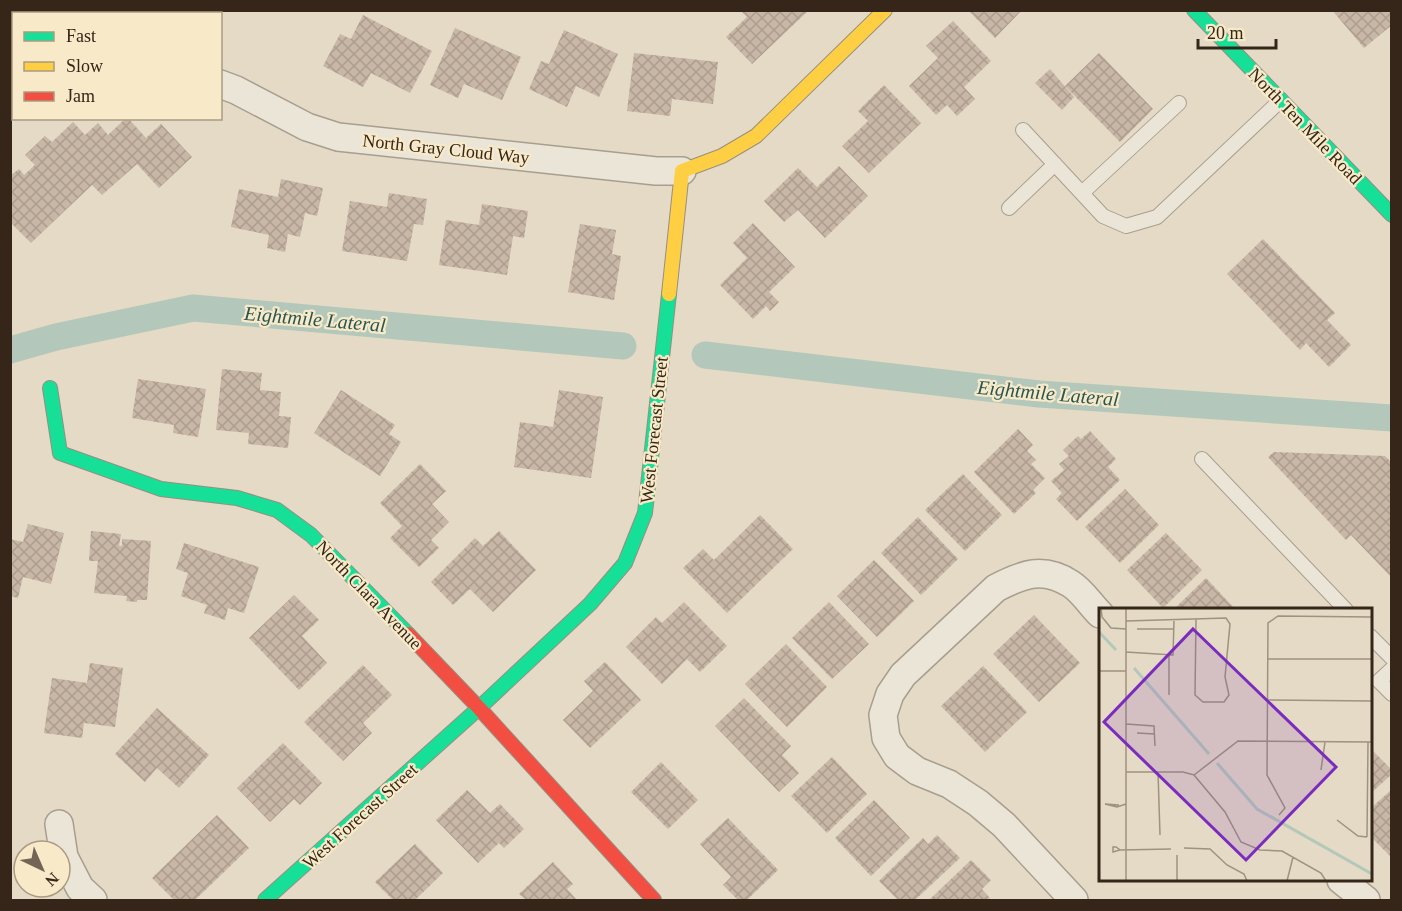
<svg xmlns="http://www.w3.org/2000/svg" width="1402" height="911" viewBox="0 0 1402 911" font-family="Georgia,serif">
	<defs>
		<pattern id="building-cross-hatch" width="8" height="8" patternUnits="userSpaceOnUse" patternTransform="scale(1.5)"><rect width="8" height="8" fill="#c8b7a6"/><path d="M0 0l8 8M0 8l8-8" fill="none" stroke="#ac9d8e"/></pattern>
	</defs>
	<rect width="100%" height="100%" fill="#e4dac5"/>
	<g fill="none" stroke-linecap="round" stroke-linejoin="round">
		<!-- canal -->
		<path stroke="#b3c8ba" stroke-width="27" d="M10,350L56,337L193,308L623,346
			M705,355L1039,394L1392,418"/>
	</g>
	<!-- building -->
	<path fill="url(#building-cross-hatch)" d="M740,10H805L807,12L752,64L726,37L747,17Z
		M968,10H1022L995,38Z
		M1332,10H1392V25L1364,48Z
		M363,15L432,51L410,93L371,73L363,87L323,66L340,34L351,39Z
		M953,21L991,61L964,87L975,99L957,116L947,105L936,115L909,86L938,58L926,46Z
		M455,28L521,57L502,100L464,84L458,98L430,85Z
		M564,30L618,54L599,97L576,86L567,107L529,89L541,61L549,64Z
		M634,53L718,62L713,104L672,99L670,116L627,111Z
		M1099,53L1153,109L1120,142L1065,86Z
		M1050,69L1074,97L1062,110L1035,83Z
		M884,85L921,123L869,173L842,146L868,121L858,111Z
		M126,118H128L146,138L161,124L192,157L159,188L137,164L102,195L92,185L31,243L10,222V176L19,169L24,175L35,165L25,155L45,136L52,142L73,122L85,135L98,123L108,135Z
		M839,166L868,196L825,238L798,210L784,222L764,201L798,168L817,187Z
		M281,179L323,188L317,216L305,213L300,237L288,234L285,252L267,248L269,235L231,227L239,189L278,197Z
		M389,193L427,199L423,225L414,224L407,261L342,251L350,201L387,207Z
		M482,204L528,211L524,238L513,236L507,275L439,265L446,220L479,225Z
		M753,223L795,267L769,292L779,302L770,311L766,306L753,319L720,285L747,258L733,243Z
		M580,224L616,230L612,254L621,256L614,300L568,292Z
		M1263,239L1335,313L1327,320L1351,345L1329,367L1306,343L1300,350L1227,274Z
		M222,369L262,373L260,390L281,392L279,416L291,417L288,448L248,444L249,433L216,430Z
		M138,379L206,389L198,437L173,433L174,425L132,418Z
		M341,390L395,425L389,434L401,442L380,476L314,433Z
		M559,390L603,397L591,478L514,467L520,422L553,427Z
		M1018,429L1033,445L1027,451L1036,460L1031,464L1045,478L1033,490L1036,493L1014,514L974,472Z
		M1090,431L1116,459L1108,467L1120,480L1077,521L1056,499L1062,493L1051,481L1064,470L1059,464L1069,456L1063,450L1078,436L1081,439Z
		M1274,452L1385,456L1392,463V578L1351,535L1346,540L1268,457Z
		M420,464L446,491L432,504L449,522L431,540L439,548L419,567L390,538L402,526L380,503Z
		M963,474L1002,515L965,551L925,510Z
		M1125,489L1159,525L1120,563L1085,527Z
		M760,515L793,549L727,613L683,568L703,549L714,560Z
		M918,517L958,559L921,595L881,553Z
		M28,524L64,533L51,584L23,577L18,598L10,596V539L23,542Z
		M91,531L121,534L119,546H122V539L151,541L147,600H137V602L126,601L127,596L94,593L98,561H89Z
		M499,531L536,570L493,612L470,589L453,605L431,582L475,538L483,546Z
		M1166,533L1202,570L1163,608L1127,570Z
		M184,543L259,567L244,613L228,608L225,620L204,613L207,605L181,596L188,573L176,569Z
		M874,560L914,601L877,637L837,596Z
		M1206,578L1236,610H1173Z
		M294,595L319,620L302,636L327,663L299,690L249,638Z
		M684,602L727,646L700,672L687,659L662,684L626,647L656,617L662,623Z
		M829,602L869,644L832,679L792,638Z
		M1034,615L1080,663L1039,702L993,654Z
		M786,644L827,687L787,727L745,684Z
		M605,662L641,700L590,748L563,720L593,691L584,681Z
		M90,663L123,668L115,727L84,723L82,738L44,733L52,678L87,683Z
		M363,665L392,695L363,723L372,733L343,761L304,722Z
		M983,666L1027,712L985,752L941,706Z
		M744,698L791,746L782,755L799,773L779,792L715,726Z
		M157,708L209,755L179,788L157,768L145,782L115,754Z
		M283,743L322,783L300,805L294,799L270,822L237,788Z
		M1370,748L1392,770V774L1370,794Z
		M832,757L867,794L827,833L791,796Z
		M661,762L698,800L668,829L631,792Z
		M1392,789V858L1370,836V809Z
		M467,790L490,813L500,804L524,829L504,848L499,843L478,863L436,820Z
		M874,800L910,838L871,876L835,838Z
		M217,815L249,848L195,900H174L152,878Z
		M728,818L778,870L747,900H738L723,885L731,877L700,844Z
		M937,835L960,858L915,900H898L879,881L923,838L928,844Z
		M415,844L443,873L415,900H393L375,882Z
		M971,860L991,880L982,889L990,898L988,900H929Z
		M553,862L573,884L567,889L577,900H526L519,894Z"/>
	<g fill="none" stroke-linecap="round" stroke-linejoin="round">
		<!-- lane casing -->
		<g stroke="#a89e90" stroke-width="16">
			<path id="lane" d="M1023,130L1103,216L1126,226L1157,217L1281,100
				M1082,193L1179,103
				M1009,208L1055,164
				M1202,459L1346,610
				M1370,636L1392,658
				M1392,669L1379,681L1392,694"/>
		</g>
		<!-- street casing -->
		<g stroke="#a89e90" stroke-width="30">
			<path id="street" d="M220,84L236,90L307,127L338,137L656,171H682
				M10,93L14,91
				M59,824L64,857L80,888L93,900
				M1341,880L1366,900
				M1074,900L1004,825L978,803L949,784L917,771L897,756L886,738L883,715L890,694L903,675L996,588C1023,574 1043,566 1071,584C1082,591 1091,605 1100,614"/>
		</g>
		<!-- fast casing -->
		<g stroke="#978e80" stroke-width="16">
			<path id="fast" d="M1194,10L1392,215
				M50,388L60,453L161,489L237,498L277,510L311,535L408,634
				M265,900L479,708L590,604L625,563L645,513L669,294"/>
		</g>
		<!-- slow casing -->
		<g stroke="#978e80" stroke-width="16">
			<path id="slow" d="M669,294L682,171L722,156L756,136L885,10"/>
		</g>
		<!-- jam casing -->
		<g stroke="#978e80" stroke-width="16">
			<path id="jam" d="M408,634L479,708L654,900"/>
		</g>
		<!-- path -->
		<path stroke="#c3bbaf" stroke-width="4" stroke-dasharray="4.5 3" stroke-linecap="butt" d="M39,10V14"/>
		<!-- lane -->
		<use href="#lane" stroke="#ebe5d8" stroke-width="14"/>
		<!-- street -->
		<use href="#street" stroke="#ebe5d8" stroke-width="27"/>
		<!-- fast -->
		<use href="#fast" stroke="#16e098" stroke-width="14"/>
		<!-- slow -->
		<use href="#slow" stroke="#ffcf43" stroke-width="14"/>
		<!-- jam -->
		<use href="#jam" stroke="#f24e42" stroke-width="14"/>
	</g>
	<g text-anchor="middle" stroke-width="4.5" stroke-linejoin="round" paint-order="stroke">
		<!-- street labels -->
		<g font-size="18" fill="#352619" stroke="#f8e9c8">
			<text transform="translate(1305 126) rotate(46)" y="6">North Ten Mile Road</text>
			<text transform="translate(446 149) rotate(6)" y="6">North Gray Cloud Way</text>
			<text transform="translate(654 430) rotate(-84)" y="6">West Forecast Street</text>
			<text transform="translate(369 595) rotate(46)" y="6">North Clara Avenue</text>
			<text transform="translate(360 816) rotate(-42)" y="6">West Forecast Street</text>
		</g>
		<!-- water labels -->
		<g font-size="20" font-style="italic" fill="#275653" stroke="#f8e9c8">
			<text transform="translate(315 319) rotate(5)" y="7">Eightmile Lateral</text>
			<text transform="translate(1048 393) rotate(5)" y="7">Eightmile Lateral</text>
		</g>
	</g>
	<!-- overview -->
	<g transform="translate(1099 608)">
		<rect width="273" height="273" fill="#e4dac5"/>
		<path fill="none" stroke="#b3c8ba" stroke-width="3" d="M0,24L17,42M35,60L110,146M118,155L158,201L273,266"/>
		<path fill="none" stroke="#9e9280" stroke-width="1.5" d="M2,0L3,9L12,20L27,21M27,13L127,10L131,16L126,69L130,87L125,94H104L96,87L97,11M38,21H75M27,44L74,47L75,13M169,51H273M0,63H27M70,87V47M169,92L273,93M27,116L55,118L56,138M38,125L56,126M222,162L226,134M27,164H84L95,167L139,133L273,134M59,164L61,227M95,167L126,204L142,234L161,242L183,243L222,265L227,273M20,197L6,196L18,199L27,196M180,207L186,200L168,167L169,15L179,8L273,9M238,212L259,228L268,229M268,229L269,134M14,239H17L21,242L14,244ZM85,240L111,241L128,257L145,266L148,273M21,242L72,241M78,247V273M27,273V0M188,273L194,249"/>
		<path fill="#7b2cbf" fill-opacity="0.15" stroke="#7b2cbf" stroke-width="3" d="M94,21L237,159L147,252L5,114Z"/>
		<rect width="273" height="273" fill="none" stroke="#352619" stroke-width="3"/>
	</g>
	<!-- border -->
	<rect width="1402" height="911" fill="none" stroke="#352619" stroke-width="24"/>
	<!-- legend -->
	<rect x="12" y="12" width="210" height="108" fill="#f8e9c8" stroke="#aa9b82" stroke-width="1.5"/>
	<rect x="24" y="32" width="30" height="9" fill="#16e098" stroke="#aa9b82" stroke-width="1.5"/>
	<text x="66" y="42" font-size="18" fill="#352619">Fast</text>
	<rect x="24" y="62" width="30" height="9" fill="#ffcf43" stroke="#aa9b82" stroke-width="1.5"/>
	<text x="66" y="72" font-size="18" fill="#352619">Slow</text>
	<rect x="24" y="92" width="30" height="9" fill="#f24e42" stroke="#aa9b82" stroke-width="1.5"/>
	<text x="66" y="102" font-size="18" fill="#352619">Jam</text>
	<!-- north arrow -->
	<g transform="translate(42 869) rotate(136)"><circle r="28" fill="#f8e9c8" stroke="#aa9b82" stroke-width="1.5"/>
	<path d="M0-4.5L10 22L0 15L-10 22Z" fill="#726555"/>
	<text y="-9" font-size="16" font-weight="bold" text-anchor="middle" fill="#352619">N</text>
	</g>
	<!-- scale -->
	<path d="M1198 39v9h78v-9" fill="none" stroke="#352619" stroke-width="3"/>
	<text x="1207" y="39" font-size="18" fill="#352619" stroke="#f8e9c8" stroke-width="4.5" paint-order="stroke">20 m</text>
</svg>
